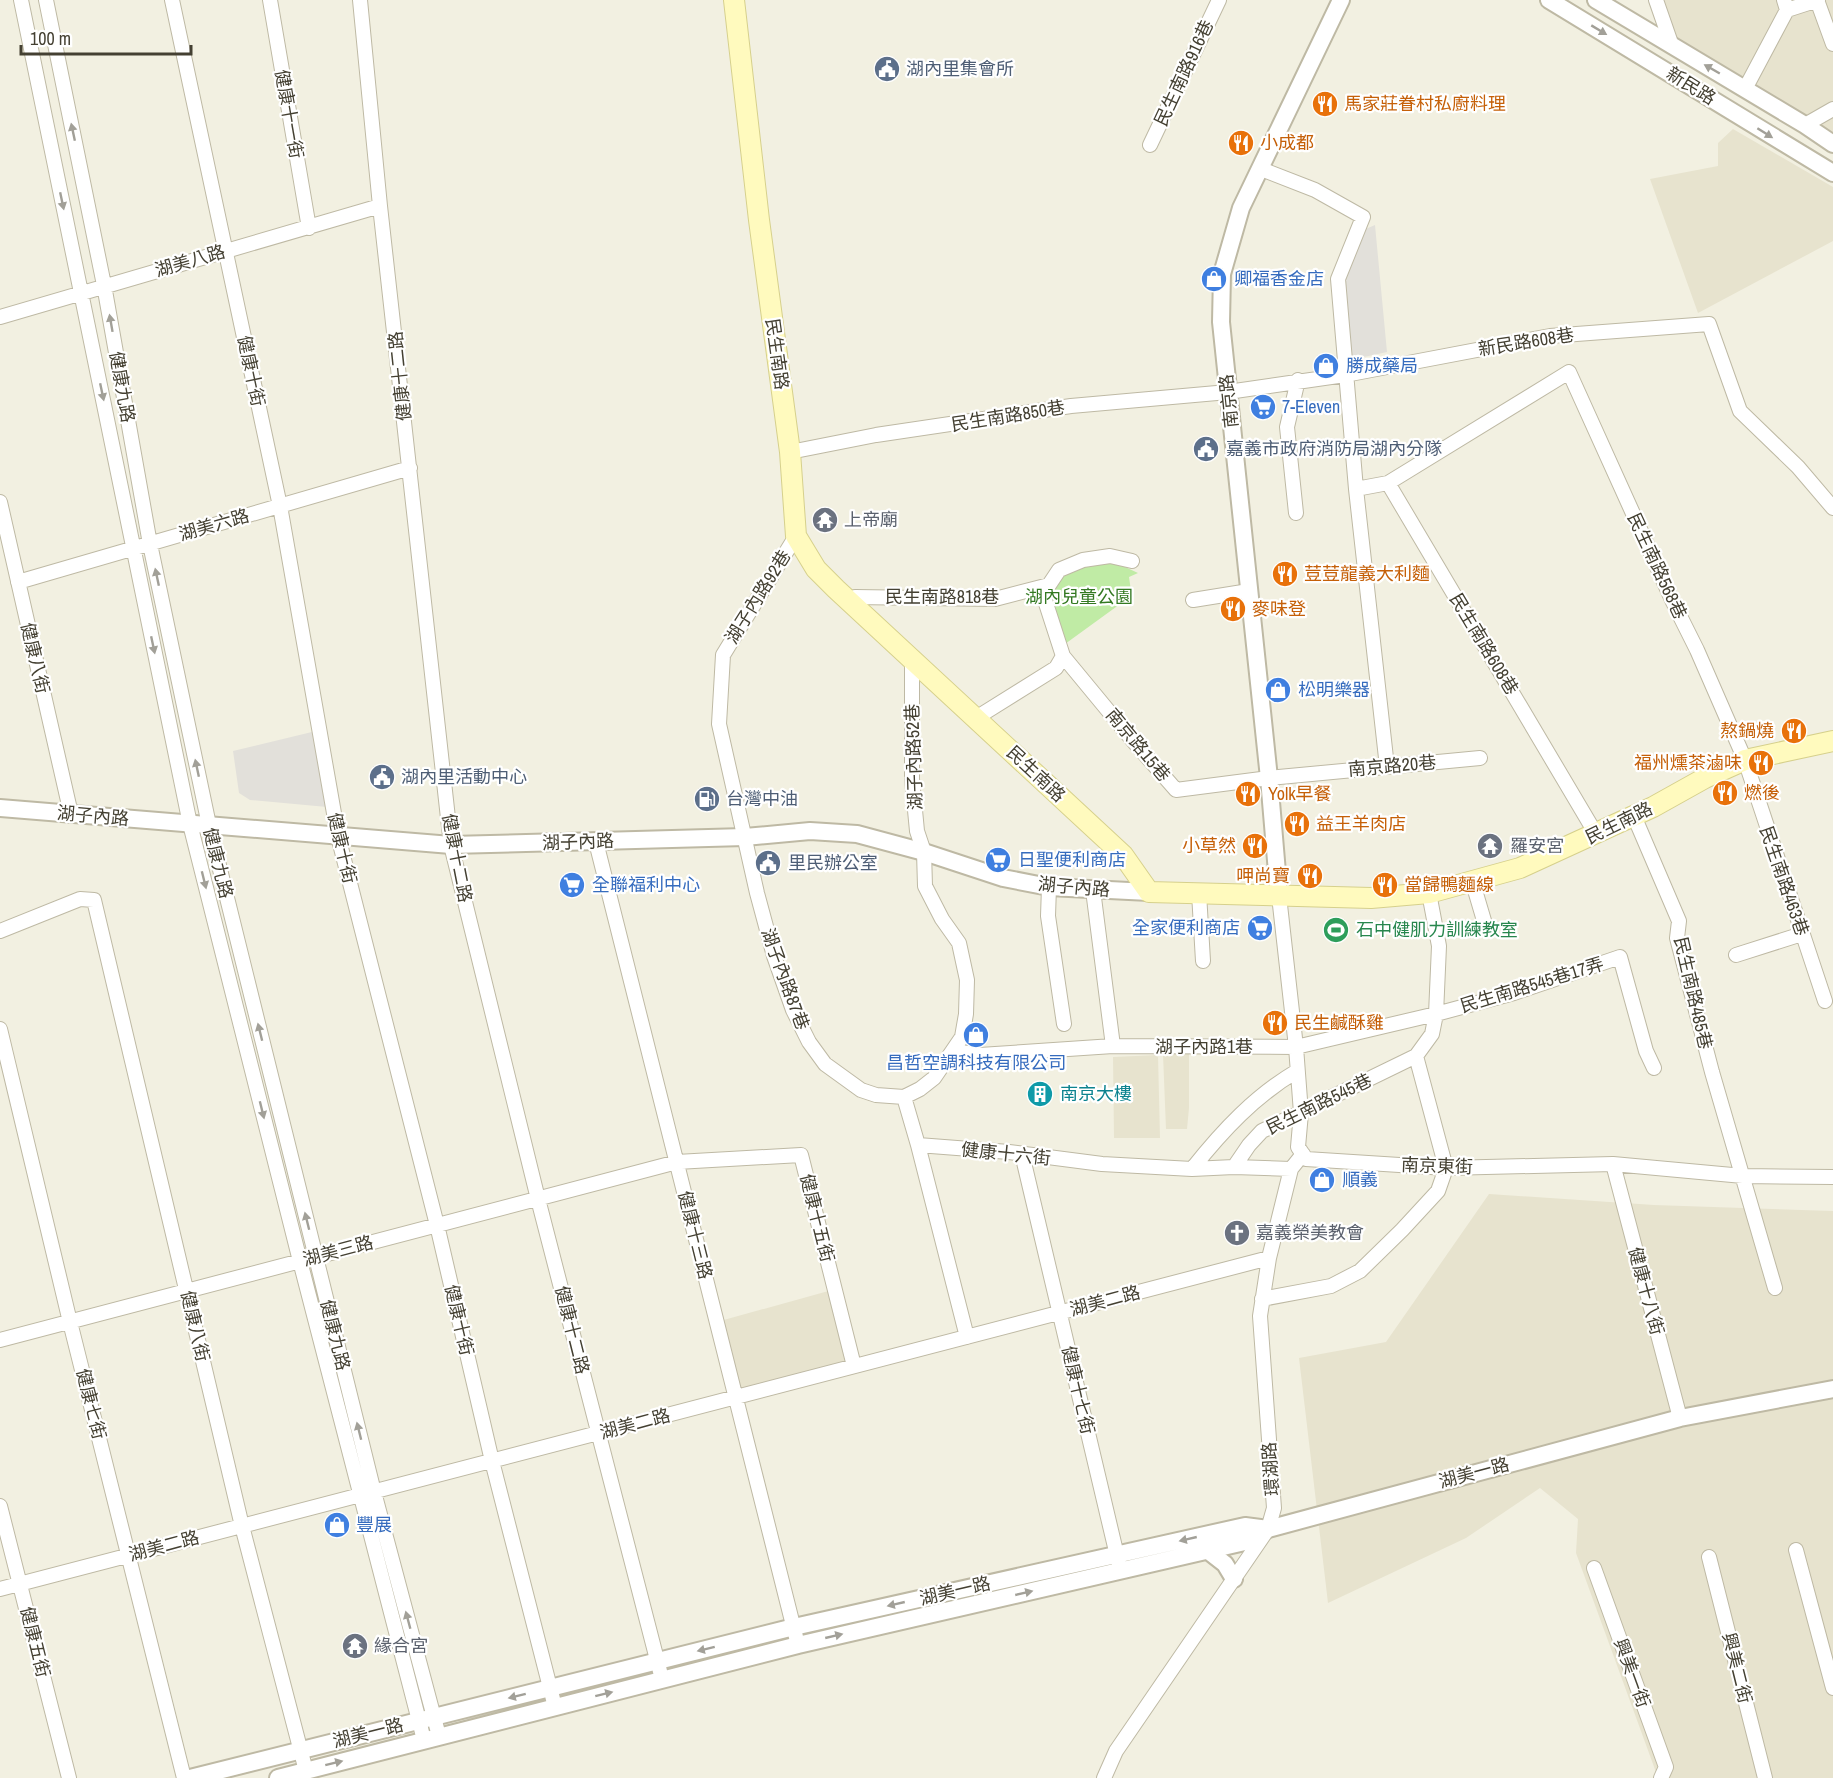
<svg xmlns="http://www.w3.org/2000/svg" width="1833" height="1778" viewBox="0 0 1833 1778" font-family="'Archivo Narrow','Noto Sans TC',sans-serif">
	<rect width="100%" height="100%" fill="#f2f0e1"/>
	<!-- residential -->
	<path fill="#e7e3ce" d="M1656,0H1784L1787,9L1818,0H1833V144L1672,46Z
		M1733,129L1833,187V241L1698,313L1650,179L1718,166V143Z
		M1189,1053V1108L1187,1129H1166L1163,1054Z
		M1158,1055L1160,1138H1114L1113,1057Z
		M1489,1194L1654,1205L1833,1211V1778H1656L1657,1775L1576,1553L1578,1519L1540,1488L1466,1538L1328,1603L1299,1358L1386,1342Z
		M832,1290L852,1364L739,1394L720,1321Z"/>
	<!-- green -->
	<path fill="#c0eba5" d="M1110,560L1138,573L1129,577L1131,591L1127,599L1065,644L1047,592L1060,573Z"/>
	<!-- parking -->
	<path fill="#e2e0da" d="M1375,225L1387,352L1350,360L1342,283L1361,231Z
		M316,731L327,807L250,800L239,793L233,751Z"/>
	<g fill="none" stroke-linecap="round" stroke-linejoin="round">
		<!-- minor casing -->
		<g stroke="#beb9a4" stroke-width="16">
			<path id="minor" d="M21,0L190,824L300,1261L424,1740
				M46,0L104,285L150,544L209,825L374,1492L439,1736
				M172,0L280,506L338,836L437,1225L492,1461L555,1707
				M270,0L309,228
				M360,0L380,206L451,845L538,1199L662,1679
				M1656,0L1672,46
				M1784,0L1787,10L1818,0
				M1817,0L1833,44
				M1745,89L1787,10
				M1805,125L1833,109
				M1150,145L1219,0
				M1261,169L1315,190L1363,217L1338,279L1356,489L1387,767
				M0,317L380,206
				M790,452L876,435L1071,406L1228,392L1345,375L1550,336L1709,324L1740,411L1798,467L1833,508
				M1388,483L1596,834
				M1356,489L1388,483L1569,372L1673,602L1697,650L1745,760L1825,1001
				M0,502L71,814
				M1296,513L1287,427L1298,380
				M796,536L723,655L719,724L757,893L774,956L793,1010L809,1042L825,1064L861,1090L876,1095L904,1097
				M18,582L410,468
				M1193,600L1249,591
				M848,601L855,597L995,599L1049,585L1059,570L1083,560L1110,556L1132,561
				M1063,656L1134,742L1176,790L1269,778L1480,758
				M976,718L1056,668L1063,656L1041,588
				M1634,816L1679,921L1677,938L1712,1072L1775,1288
				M596,842L798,1645
				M1472,880L1485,924
				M1049,887L1048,916L1064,1024
				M1093,890L1113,1046
				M1199,893L1203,961
				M1279,896L1296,1047L1301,1113L1298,1147L1306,1159L1446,1168L1613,1164L1743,1176L1833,1177
				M0,931L80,899L94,900L242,1526L306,1771
				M1736,955L1802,934
				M0,1029L70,1322L184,1778
				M954,1051L980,1055L1113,1046L1296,1047L1436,1014L1514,993L1620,957L1646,1051L1654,1068
				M904,1097L920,1089L934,1078L962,1037L966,1014L967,980L959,943L942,919L925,886L924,852L917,831L912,779V661
				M904,1097L918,1145
				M1022,1154L1119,1564
				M1613,1164L1680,1418
				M1234,1167L1249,1145L1262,1131L1416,1056L1432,1034L1436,1014L1439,946L1429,893
				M1192,1169C1223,1130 1255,1096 1297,1071
				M1262,1299L1331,1286L1360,1271L1402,1230L1438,1191L1446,1168L1416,1056
				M967,1337L918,1145L1009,1152L1102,1164L1192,1169L1234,1167L1291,1169
				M0,1340L677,1162L801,1155L854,1366
				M0,1506L69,1778
				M1796,1550L1833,1688
				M1709,1557L1765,1778
				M1594,1568L1666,1767L1661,1778
				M0,1589L1269,1258
				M1104,1778L1116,1751L1268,1529L1274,1508L1260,1316L1269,1258L1291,1169L1303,1154"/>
		</g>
		<!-- tertiary casing -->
		<g stroke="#beb9a4" stroke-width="20">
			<path id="tertiary" d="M1549,0L1833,173
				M1596,0L1805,125L1833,144
				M0,808L451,845L745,837L810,831L857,834L924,852L1003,878L1049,887L1149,892
				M1279,896L1269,778L1221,322L1222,274L1241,208L1341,0
				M1207,1550L1225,1564L1234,1579
				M190,1778L794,1627L1245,1526L1268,1529L1680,1418L1833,1389
				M278,1778L798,1645L1249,1541L1268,1529"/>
		</g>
		<!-- secondary casing -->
		<g stroke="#d6d08c" stroke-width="22">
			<path id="secondary" d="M734,0L759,220L790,452L796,536L816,569L836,589L1123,855L1149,892L1371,898L1429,893L1520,868L1653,807L1705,778L1745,760L1833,741"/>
		</g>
		<!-- minor -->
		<use href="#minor" stroke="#fff" stroke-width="14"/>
		<!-- tertiary -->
		<use href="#tertiary" stroke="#fff" stroke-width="16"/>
		<!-- secondary -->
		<use href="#secondary" stroke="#fffabe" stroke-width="20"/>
	</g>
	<!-- one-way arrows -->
	<defs><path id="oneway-solid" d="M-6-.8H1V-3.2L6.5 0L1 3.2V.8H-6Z" transform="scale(1.5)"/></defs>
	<g fill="#a2a098">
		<use href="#oneway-solid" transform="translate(1599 30) rotate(31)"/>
		<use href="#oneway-solid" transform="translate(1712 69) rotate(-150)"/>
		<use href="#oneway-solid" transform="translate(73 132) rotate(-102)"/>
		<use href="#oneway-solid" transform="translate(1765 133) rotate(32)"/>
		<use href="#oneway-solid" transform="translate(62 201) rotate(78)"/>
		<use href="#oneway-solid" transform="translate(111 323) rotate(-100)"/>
		<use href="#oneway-solid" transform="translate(102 392) rotate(78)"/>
		<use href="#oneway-solid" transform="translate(157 577) rotate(-102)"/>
		<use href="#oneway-solid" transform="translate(153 645) rotate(78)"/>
		<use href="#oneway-solid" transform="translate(197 768) rotate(-102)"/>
		<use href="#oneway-solid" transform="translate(204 880) rotate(76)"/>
		<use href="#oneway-solid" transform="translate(260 1032) rotate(-104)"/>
		<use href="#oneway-solid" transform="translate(262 1110) rotate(76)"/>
		<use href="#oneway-solid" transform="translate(307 1221) rotate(-104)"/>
		<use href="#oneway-solid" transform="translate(359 1431) rotate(-104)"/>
		<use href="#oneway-solid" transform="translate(1188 1539) rotate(167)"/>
		<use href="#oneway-solid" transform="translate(1024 1593) rotate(-13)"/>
		<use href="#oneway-solid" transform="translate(896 1604) rotate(167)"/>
		<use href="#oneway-solid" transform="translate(408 1620) rotate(-105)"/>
		<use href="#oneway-solid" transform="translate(834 1636) rotate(-13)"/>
		<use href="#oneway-solid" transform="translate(706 1649) rotate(166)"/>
		<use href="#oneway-solid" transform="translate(604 1694) rotate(-14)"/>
		<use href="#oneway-solid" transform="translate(517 1696) rotate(166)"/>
		<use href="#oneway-solid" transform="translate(334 1763) rotate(-14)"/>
	</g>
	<!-- icons -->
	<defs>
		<g id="civic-disc" transform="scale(1.35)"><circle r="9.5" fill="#5c6f8a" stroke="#fff"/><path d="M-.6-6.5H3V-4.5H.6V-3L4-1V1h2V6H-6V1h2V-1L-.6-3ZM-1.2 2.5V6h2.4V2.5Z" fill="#fff"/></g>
		<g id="restaurant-disc" transform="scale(1.35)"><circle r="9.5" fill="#e8710a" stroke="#fff"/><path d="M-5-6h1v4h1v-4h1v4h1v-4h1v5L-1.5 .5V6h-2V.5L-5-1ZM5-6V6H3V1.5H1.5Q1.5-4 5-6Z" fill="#fff"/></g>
		<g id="shop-disc" transform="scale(1.35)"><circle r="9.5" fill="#3f7fe0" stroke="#fff"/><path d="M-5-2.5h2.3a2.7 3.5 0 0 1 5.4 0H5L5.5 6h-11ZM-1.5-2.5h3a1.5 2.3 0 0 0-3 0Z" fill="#fff"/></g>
		<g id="supermarket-disc" transform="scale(1.35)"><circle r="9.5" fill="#3f7fe0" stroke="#fff"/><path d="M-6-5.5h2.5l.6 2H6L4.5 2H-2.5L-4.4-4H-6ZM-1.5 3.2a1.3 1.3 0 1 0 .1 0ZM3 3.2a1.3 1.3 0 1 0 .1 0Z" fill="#fff"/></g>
		<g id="temple-disc" transform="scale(1.35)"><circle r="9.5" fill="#6b7280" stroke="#fff"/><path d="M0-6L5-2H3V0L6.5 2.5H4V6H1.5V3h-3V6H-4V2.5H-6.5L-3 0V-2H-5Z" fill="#fff"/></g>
		<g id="fuel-disc" transform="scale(1.35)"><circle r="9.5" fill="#5c6f8a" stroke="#fff"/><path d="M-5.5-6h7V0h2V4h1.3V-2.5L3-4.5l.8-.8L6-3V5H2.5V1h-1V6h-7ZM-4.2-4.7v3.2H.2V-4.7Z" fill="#fff"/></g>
		<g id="stadium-disc" transform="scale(1.35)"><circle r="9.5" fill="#2e9e5b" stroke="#fff"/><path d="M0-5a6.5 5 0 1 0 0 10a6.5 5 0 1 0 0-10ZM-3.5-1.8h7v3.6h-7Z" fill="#fff"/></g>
		<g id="building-disc" transform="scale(1.35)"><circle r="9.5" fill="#0f9aa8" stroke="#fff"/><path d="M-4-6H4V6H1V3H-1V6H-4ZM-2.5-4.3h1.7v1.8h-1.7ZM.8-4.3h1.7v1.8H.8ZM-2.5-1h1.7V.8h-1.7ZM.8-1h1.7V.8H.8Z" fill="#fff"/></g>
		<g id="church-disc" transform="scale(1.35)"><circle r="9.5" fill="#6b7280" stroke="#fff"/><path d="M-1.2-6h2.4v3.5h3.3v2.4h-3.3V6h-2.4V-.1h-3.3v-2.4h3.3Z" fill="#fff"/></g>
	</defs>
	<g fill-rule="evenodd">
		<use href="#civic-disc" x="887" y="69"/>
		<use href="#restaurant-disc" x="1325" y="104"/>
		<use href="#restaurant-disc" x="1241" y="143"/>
		<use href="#shop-disc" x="1214" y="279"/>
		<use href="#shop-disc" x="1326" y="366"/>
		<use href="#supermarket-disc" x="1263" y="407"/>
		<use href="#civic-disc" x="1206" y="449"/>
		<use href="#temple-disc" x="825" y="520"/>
		<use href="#restaurant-disc" x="1285" y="574"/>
		<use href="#restaurant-disc" x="1233" y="609"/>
		<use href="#shop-disc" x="1278" y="690"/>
		<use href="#restaurant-disc" x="1794" y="731"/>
		<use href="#restaurant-disc" x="1761" y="763"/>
		<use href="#civic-disc" x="382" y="777"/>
		<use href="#restaurant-disc" x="1725" y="793"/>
		<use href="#restaurant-disc" x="1248" y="794"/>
		<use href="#fuel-disc" x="707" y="799"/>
		<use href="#restaurant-disc" x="1297" y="824"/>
		<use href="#restaurant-disc" x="1255" y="846"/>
		<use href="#temple-disc" x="1490" y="846"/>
		<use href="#supermarket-disc" x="998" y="860"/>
		<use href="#civic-disc" x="768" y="863"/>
		<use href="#restaurant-disc" x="1310" y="876"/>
		<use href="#supermarket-disc" x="572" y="885"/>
		<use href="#restaurant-disc" x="1385" y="885"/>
		<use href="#supermarket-disc" x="1260" y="928"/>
		<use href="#stadium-disc" x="1336" y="930"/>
		<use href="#restaurant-disc" x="1275" y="1023"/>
		<use href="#shop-disc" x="976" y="1035"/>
		<use href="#building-disc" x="1040" y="1094"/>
		<use href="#shop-disc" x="1322" y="1180"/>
		<use href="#church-disc" x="1237" y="1233"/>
		<use href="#shop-disc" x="337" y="1525"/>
		<use href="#temple-disc" x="355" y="1646"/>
	</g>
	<g text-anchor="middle" stroke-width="4.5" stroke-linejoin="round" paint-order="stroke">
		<!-- service labels -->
		<g font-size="18" fill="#4e5e75" stroke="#fff" text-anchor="start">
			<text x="906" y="75">湖內里集會所</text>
			<text x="1226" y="455">嘉義市政府消防局湖內分隊</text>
			<text x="401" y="783">湖內里活動中心</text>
			<text x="726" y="805">台灣中油</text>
			<text x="788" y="869">里民辦公室</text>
		</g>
		<!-- street labels -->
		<g font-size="18" fill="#444032" stroke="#fff">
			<text transform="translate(1184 73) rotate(-65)" y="6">民生南路916巷</text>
			<text transform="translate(1691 86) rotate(32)" y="6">新民路</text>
			<text transform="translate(289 114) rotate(80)" y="6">健康十一街</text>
			<text transform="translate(190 261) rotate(-16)" y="6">湖美八路</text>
			<text transform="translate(1526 342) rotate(-9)" y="6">新民路608巷</text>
			<text transform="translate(777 354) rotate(82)" y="6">民生南路</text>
			<text transform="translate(251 371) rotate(78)" y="6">健康十街</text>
			<text transform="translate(400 376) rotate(-96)" y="6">健康十二路</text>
			<text transform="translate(122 387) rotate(80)" y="6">健康九路</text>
			<text transform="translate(1229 401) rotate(-96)" y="6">南京路</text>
			<text transform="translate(1008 416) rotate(-9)" y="6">民生南路850巷</text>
			<text transform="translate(214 525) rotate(-16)" y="6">湖美六路</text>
			<text transform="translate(1657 566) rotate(65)" y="6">民生南路568巷</text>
			<text transform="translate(758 597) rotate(-58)" y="6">湖子內路92巷</text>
			<text x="942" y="603">民生南路818巷</text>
			<text transform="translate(1484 644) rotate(59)" y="6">民生南路608巷</text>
			<text transform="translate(35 658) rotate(77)" y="6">健康八街</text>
			<text transform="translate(1138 745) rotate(50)" y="6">南京路15巷</text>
			<text transform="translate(914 757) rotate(-92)" y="6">湖子內路52巷</text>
			<text transform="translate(1392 766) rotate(-5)" y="6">南京路20巷</text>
			<text transform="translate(1036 774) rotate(43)" y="6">民生南路</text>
			<text transform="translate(93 816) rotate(5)" y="6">湖子內路</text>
			<text transform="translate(1619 823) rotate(-26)" y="6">民生南路</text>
			<text transform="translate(578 842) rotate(-2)" y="6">湖子內路</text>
			<text transform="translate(342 848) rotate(77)" y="6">健康十街</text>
			<text transform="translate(457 858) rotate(79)" y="6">健康十二路</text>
			<text transform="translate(218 863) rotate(76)" y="6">健康九路</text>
			<text transform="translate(1784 881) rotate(71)" y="6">民生南路463巷</text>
			<text transform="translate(1074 887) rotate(5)" y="6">湖子內路</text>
			<text transform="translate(785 979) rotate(70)" y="6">湖子內路87巷</text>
			<text transform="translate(1532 985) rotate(-17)" y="6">民生南路545巷17弄</text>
			<text transform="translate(1693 993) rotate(77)" y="6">民生南路485巷</text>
			<text x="1204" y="1053">湖子內路1巷</text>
			<text transform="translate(1319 1104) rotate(-26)" y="6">民生南路545巷</text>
			<text transform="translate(1006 1154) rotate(6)" y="6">健康十六街</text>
			<text transform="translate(1437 1166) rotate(2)" y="6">南京東街</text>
			<text transform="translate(817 1218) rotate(76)" y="6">健康十五街</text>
			<text transform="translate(695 1235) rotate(76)" y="6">健康十三路</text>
			<text transform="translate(338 1251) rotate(-15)" y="6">湖美三路</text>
			<text transform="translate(1646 1291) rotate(75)" y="6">健康十八街</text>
			<text transform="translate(1105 1301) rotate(-15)" y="6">湖美二路</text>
			<text transform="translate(459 1320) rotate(77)" y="6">健康十街</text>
			<text transform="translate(195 1326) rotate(77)" y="6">健康八街</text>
			<text transform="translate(572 1330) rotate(76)" y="6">健康十二路</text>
			<text transform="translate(335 1335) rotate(76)" y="6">健康九路</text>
			<text transform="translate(1078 1390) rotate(77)" y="6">健康十七街</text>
			<text transform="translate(91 1404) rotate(76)" y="6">健康七街</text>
			<text transform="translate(635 1424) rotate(-15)" y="6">湖美二路</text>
			<text transform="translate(1271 1469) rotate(-94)" y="6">環湖路</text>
			<text transform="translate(1474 1473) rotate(-15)" y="6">湖美一路</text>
			<text transform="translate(164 1546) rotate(-15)" y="6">湖美二路</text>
			<text transform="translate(955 1591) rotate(-13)" y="6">湖美一路</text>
			<text transform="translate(35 1642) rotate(76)" y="6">健康五街</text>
			<text transform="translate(1737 1668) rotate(76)" y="6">興美二街</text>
			<text transform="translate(1632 1673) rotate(70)" y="6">興美一街</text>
			<text transform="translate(368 1733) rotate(-14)" y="6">湖美一路</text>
		</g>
		<!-- food labels -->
		<g font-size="18" fill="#c56008" stroke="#fff" text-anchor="start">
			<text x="1344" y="110">馬家莊眷村私廚料理</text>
			<text x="1260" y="149">小成都</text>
			<text x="1304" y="580">荳荳龍義大利麵</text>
			<text x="1252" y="615">麥味登</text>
			<text x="1774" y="737" text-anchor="end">熬鍋燒</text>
			<text x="1742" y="769" text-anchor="end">福州燻茶滷味</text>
			<text x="1744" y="799">燃後</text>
			<text x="1268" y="800">Yolk早餐</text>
			<text x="1316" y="830">益王羊肉店</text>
			<text x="1236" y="852" text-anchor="end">小草然</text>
			<text x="1290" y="882" text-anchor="end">呷尚寶</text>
			<text x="1404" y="891">當歸鴨麵線</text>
			<text x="1294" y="1029">民生鹹酥雞</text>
		</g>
		<!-- shop labels -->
		<g font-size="18" fill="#366cbe" stroke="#fff" text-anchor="start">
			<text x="1234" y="285">卿福香金店</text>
			<text x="1346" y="372">勝成藥局</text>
			<text x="1282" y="413">7-Eleven</text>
			<text x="1298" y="696">松明樂器</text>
			<text x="1018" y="866">日聖便利商店</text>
			<text x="592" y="891">全聯福利中心</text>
			<text x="1240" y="934" text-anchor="end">全家便利商店</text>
			<text x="976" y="1069" text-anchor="middle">昌哲空調科技有限公司</text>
			<text x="1342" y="1186">順義</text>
			<text x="356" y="1531">豐展</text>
		</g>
		<!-- worship labels -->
		<g font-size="18" fill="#5b616d" stroke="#fff" text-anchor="start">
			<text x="844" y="526">上帝廟</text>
			<text x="1510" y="852">羅安宮</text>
			<text x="1256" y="1239">嘉義榮美教會</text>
			<text x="374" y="1652">緣合宮</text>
		</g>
		<!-- park labels -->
		<g font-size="18" fill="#337921" stroke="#fff">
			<text x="1079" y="603">湖內兒童公園</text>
		</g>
		<!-- leisure labels -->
		<g font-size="18" fill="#27864d" stroke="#fff" text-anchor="start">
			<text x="1356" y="936">石中健肌力訓練教室</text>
		</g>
		<!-- culture labels -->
		<g font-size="18" fill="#0d838f" stroke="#fff" text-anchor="start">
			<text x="1060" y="1100">南京大樓</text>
		</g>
	</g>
	<!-- scale -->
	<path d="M21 45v9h170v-9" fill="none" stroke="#444032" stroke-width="3"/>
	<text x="30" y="45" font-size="18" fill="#444032" stroke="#ffffff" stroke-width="4.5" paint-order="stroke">100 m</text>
</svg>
